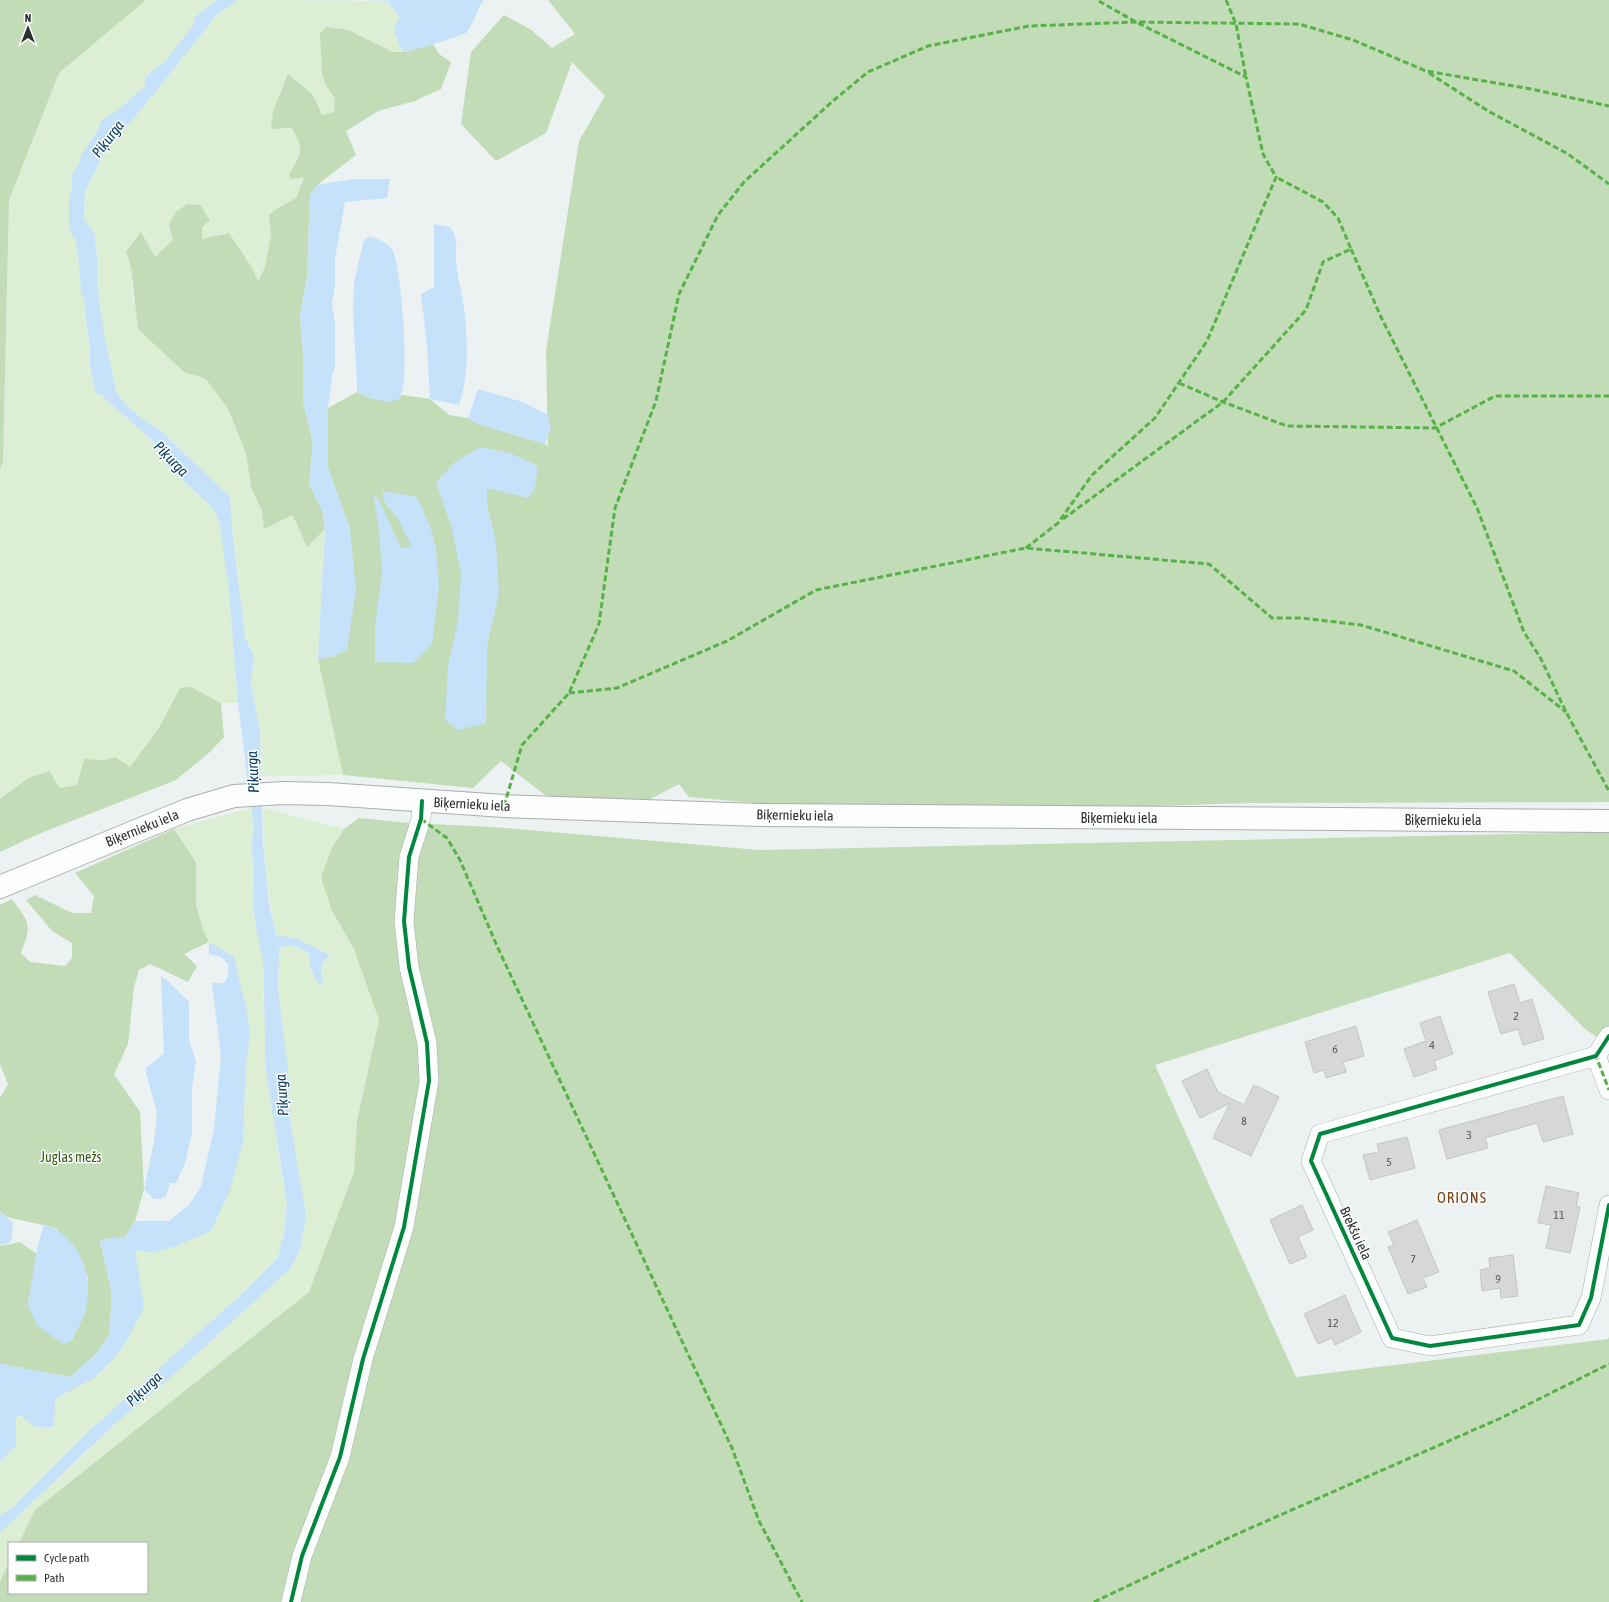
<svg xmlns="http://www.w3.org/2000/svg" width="1609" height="1602" viewBox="0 0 1609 1602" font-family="'Asap Condensed',sans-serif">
	<rect width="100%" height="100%" fill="#ecf1f1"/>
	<!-- green -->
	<path fill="#dcefd4" d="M146,0H217L196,16L193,26L165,61L145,77V86L120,108L101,121L98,130L82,153L78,165L72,175V188L69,200V226L75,238L78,251L81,292L84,302L90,350V366L100,394L157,445L166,465L214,509L220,525L229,592L238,703H221L191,687L169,710L159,728L130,767L115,757L104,760L84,759L77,785L60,788L27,779L0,799V469L3,462L9,200L59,73Z
		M237,0L390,1L400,17V46L403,49V52H393L348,30L325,84L335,99L334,113L322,115L313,95L288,75L273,111L272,129L293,128C305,152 302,152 289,174L290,179L304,178L296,198L276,209L269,224L271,235L265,267L258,282L251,266L229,233L202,239V227L169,224L174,240L155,257L149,245L126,252L131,267L133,301L184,372L206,378L228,409L246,453L251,487L262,511L264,529L292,515L307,546L325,529L318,659L343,775L262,776L260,732L251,684L254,656L245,637L233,538L230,497L160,430L144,420L125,404L116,391L103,328L97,283V257L94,232L84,219L85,191L104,153L145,105L216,16Z
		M251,808L254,830L251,843L254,868L253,904L257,932L263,961V999L278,1152L287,1203L284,1234L278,1257L245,1291L89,1431L13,1507L0,1516V1462L16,1446V1418L96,1377L112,1361L128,1339L134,1250L150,1253L243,1142L246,1063L250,1037L234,957L209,942L203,929L196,905V862L174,829Z
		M263,808L344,829L332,848V911L354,949L379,1019L357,1121L354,1172L309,1292L35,1510L19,1543H9V1563L0,1581V1533L3,1529L76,1462L115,1424L178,1371L290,1269L300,1250L306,1215L291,1126L278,989L279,948L291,945L310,955V967L323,980L320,971L323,961C308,941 300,939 276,935C267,893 263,851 263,808Z"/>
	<!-- forest -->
	<path fill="#c1dcb6" d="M0,0H146L59,73L9,200L3,462L0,469Z
		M548,0H1609V802L1251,803L877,814L689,797L679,784L637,806L545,795L501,761L473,788L343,775L318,659L334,656L350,529L328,468V408L357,392L373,399H398L402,395L430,399L449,415L468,418L478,424L545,444L548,446L546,351L579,141L605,96L572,62L546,133L496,161L461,124L471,52L504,15L530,29L552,48L575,34Z
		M327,27L348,30L393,52H406L433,44L439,54L451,62L441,89L415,101L378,111L346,131L356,155L317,185L310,195L307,277L300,316L303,354V402L313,443L309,484L322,510L325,529L307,547L296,522L292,515L264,529L262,511L251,487L246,453L228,409L206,379L184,372L138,329L131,267L126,252L141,232L155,257L173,240L169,224L176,212L187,204L200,205L210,220L202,227V239L229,233L251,266L258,281L265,267L271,235L269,215L276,209L296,198L304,178L290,179L289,174C302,152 305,152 292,128L271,129L273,111L288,74L313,95L322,115L334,112L335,99L325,84L322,73L320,33Z
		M191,687L221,703L224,737L211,751L176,780L41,833L0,852V799L27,779L49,771L60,788L77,785L84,759L104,760L115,757L130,767L159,728L180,688Z
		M359,818L409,823L494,827L759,850L1609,832V1045L1585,1029L1510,953L1155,1065L1296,1377L1608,1339L1609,1337V1602H0V1581L9,1563V1593H147V1543H19L35,1510L309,1292L354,1172L357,1121L379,1020L354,949L332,911L321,877L332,848L344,829Z
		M174,829L196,862V905L203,929L209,942L184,954L197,966L188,982L150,964L139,970L134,987L128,1044L114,1074L140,1112L144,1189L135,1221L125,1237L100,1240L112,1294L109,1335L96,1354L70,1377L0,1364V1246L20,1242L37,1254L28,1305L72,1340L85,1312L88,1277L56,1228L7,1217L0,1211V1098L8,1084L0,1064V905L12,899C30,924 32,924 21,953L30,962L65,966L72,958V943L52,931L26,900L35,895L72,913H91L94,896L75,873Z"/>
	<!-- water -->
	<path fill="#c6e2fa" d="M217,0H237L216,16L145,105L104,153L85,191L84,219L94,232L97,257V283L103,328L116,391L125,404L144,420L160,430L230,497L233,538L245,637L254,656L251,684L260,732L263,843L269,904L276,935L298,939L330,955C321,963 319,969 323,980L320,987L310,967V954L291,945L279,948L278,989L288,1072L291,1126L306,1215L300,1250L290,1269L178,1371L115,1424L0,1533V1516L13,1507L89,1431L245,1291L278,1257L284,1234L287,1203L266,1072L263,961L257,932L253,904L254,868L251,843L254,830L238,703L229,592L220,525L214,509L166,465L157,445L100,394H96L90,366V350L84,302L81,292L78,251L75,238L72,235L69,226V200L72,188V175L78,165L82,153L98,130L101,121L120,108L145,86V77L165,61L193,26L196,16Z
		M368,0H484C476,9 475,22 467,32C465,35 410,52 403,52L394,33L397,20L400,17L390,5V1Z
		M352,179H390L387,198L345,202L335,259V287L332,303L335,322V367L332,376L328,408V468L350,529L356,589L347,650L334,656L318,659L325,529L322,510L309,484L313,443L303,402V354L300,316L307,277L310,195L317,185Z
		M434,224L450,227C460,242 455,246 456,262C457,273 460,285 462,296C468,330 470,372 459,405L430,399L427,345L421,294L434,287Z
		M370,236C378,239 389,243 393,251C401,267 412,391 398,399C386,406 369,397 357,392C357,356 351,320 354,285C356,270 361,254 364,240Z
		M478,389L523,402L548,415L551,428L545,444L478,424L468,418Z
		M481,447L510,453L538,466L535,488L528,498L487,488V504L496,542L499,593L487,647L486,723L458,730L445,720L448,666L458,621L461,574L452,529L436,482L455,462Z
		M382,491L417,497L430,526L436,548L439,586L432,644L413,663L375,662V627L382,573L379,529L373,494L379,500L401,548H407L411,545L398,519L385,503Z
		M209,942L234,957L247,1012L250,1037L246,1063L243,1142L230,1190L211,1231L173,1247L150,1253L135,1250L144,1307L128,1339L112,1361L96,1377L55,1399L54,1427H35L20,1415L16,1418V1446L0,1462V1364L70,1377L96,1354L109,1335L112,1294L100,1240L125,1237L135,1221H169L189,1205L201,1186L214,1129L221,1056L212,983H224L228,976V964L221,957L209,954Z
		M161,976L170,983L189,1002V1040L196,1062L192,1088V1132L186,1161L176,1183H170L166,1196L160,1199H154L144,1189L154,1142L157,1113L145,1069L164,1053Z
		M0,1211L13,1223L12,1238L9,1243L0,1245Z
		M44,1224C80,1236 95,1277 85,1312C82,1322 76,1331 72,1341L63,1344L37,1325L28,1305L37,1248Z"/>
	<!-- building -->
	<path fill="#d5d8d7" stroke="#c2c6c4" d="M1514,984L1520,1003L1532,999L1544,1039L1523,1045L1518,1029L1501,1034L1488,992Z
		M1440,1016L1453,1054L1434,1061L1437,1069L1414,1077L1404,1049L1426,1041L1420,1023Z
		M1356,1026L1364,1056L1343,1062L1346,1072L1326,1078L1324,1070L1314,1073L1305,1042Z
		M1207,1069L1218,1092L1244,1105L1254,1085L1279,1097L1251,1156L1213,1138L1230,1103L1200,1118L1182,1081Z
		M1563,1096L1573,1134L1543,1142L1537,1123L1485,1138L1488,1148L1447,1159L1439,1130Z
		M1407,1137L1415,1168L1370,1180L1363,1155L1379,1152L1377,1144Z
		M1546,1186L1579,1193L1576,1206L1580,1207L1570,1253L1546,1248L1551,1225L1538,1223Z
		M1302,1205L1313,1230L1298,1237L1307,1257L1290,1264L1270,1220Z
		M1417,1220L1439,1272L1423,1278L1427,1287L1408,1294L1388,1247L1394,1245L1388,1232Z
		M1513,1255L1518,1296L1501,1298L1500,1288L1482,1291L1480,1270L1490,1268L1489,1258Z
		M1345,1295L1361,1332L1335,1345L1332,1338L1318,1344L1304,1314Z"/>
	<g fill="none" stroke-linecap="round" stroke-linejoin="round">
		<!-- street casing -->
		<g stroke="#abaeae" stroke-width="20">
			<path id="street" d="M1609,1036L1596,1056L1320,1134L1311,1161L1392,1338L1430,1346L1579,1325L1591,1298L1609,1205
				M1596,1056L1609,1090
				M291,1602L302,1556L340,1457L363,1359L404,1227L429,1081L427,1043L409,967L404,921L409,857L421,819L422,801"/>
		</g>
		<!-- primary casing -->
		<g stroke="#abaeae" stroke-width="24">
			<path id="primary" d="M0,887L187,810L234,796L284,793L328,794L504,806L759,815L1609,821"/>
		</g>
		<!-- street -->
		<use href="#street" stroke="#fcfdfd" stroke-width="19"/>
		<!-- primary -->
		<use href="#primary" stroke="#fcfdfd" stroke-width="22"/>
		<!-- quiet -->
		<path stroke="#56b246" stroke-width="3" stroke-dasharray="6 3" stroke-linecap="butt" d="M1226,0L1236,24L1246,77
			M1429,73L1488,111L1568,154L1609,184
			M1351,249L1381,317L1477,508L1524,632L1541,659L1566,712L1609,791
			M1179,383L1223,402L1287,426L1435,428L1495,396H1609
			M1063,519L1223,402L1306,310L1323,262L1351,249L1338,218L1323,202L1276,177
			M1026,548L1058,523L1092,475L1155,418L1207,341L1276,177L1263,154L1246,77L1136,22L1097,0
			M569,693L617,688L727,641L816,590L1026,548L1209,564L1272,618H1302L1361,625L1514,671L1566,712
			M504,806L522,745L569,693L599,624L615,508L656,401L679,294L718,215L744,182L834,100L868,72L928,46L1029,26L1136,22L1299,24L1353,40L1426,71L1531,89L1609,106
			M421,819L447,838L460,860L497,946L732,1448L759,1521L802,1602
			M1594,1057L1596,1056L1609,1090
			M1094,1602L1237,1534L1501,1418L1609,1364"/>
		<!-- cycleway casing -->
		<g stroke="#fff" stroke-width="6">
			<path id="cycleway" d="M1609,1036L1596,1056L1320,1134L1311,1161L1392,1338L1430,1346L1579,1325L1591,1298L1609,1205
				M291,1602L302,1556L340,1457L363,1359L404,1227L429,1081L427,1043L409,967L404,921L409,857L421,819L422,801"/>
		</g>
		<!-- cycleway -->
		<use href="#cycleway" stroke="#00873e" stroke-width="4"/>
	</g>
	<g text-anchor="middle" stroke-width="3" stroke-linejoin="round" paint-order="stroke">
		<!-- number labels -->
		<g font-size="12" fill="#575a5a">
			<text x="1516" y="1020">2</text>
			<text x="1432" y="1049">4</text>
			<text x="1335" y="1053">6</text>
			<text x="1244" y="1125">8</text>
			<text x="1469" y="1139">3</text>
			<text x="1389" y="1166">5</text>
			<text x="1559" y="1219">11</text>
			<text x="1413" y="1263">7</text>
			<text x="1498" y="1283">9</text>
			<text x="1333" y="1327">12</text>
		</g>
		<!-- street labels -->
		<g font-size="14" fill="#2c2f2f" stroke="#fff">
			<text transform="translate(472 804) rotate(3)" y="5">Biķernieku iela</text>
			<text transform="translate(795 815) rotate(1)" y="5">Biķernieku iela</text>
			<text x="1119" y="823">Biķernieku iela</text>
			<text x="1443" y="825">Biķernieku iela</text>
			<text transform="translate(142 828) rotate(-22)" y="5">Biķernieku iela</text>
			<text transform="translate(1356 1233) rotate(65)" y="5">Brekšu iela</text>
		</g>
		<!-- park labels -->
		<g font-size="14" fill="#335b15" stroke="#fff">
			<text x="71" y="1162">Juglas mežs</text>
		</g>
		<!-- water labels -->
		<g font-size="15" font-style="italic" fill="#073d60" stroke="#fff">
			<text transform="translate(108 139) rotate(-52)" y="5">Piķurga</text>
			<text transform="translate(171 459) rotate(46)" y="5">Piķurga</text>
			<text transform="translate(253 772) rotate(-93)" y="5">Piķurga</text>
			<text transform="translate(282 1095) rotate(-94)" y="5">Piķurga</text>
			<text transform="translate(144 1389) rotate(-43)" y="5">Piķurga</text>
		</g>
		<!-- neighbourhood labels -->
		<g font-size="15" letter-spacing="1" fill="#7c4013" stroke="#fff">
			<text x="1462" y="1203">ORIONS</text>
		</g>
	</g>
	<!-- legend -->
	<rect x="8" y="1542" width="140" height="52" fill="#ffffff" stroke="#abacac"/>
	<rect x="16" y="1555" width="20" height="6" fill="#00873e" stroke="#abacac"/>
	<text x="44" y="1562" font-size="12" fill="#2c2f2f">Cycle path</text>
	<rect x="16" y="1575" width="20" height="6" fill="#56b246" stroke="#abacac"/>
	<text x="44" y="1582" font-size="12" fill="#2c2f2f">Path</text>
	<!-- north arrow -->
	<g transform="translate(28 28)" stroke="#ffffff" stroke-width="3" paint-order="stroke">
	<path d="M0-3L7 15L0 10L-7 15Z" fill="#2c2f2f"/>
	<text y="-6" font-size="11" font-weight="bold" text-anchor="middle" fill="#2c2f2f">N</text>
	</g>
</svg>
